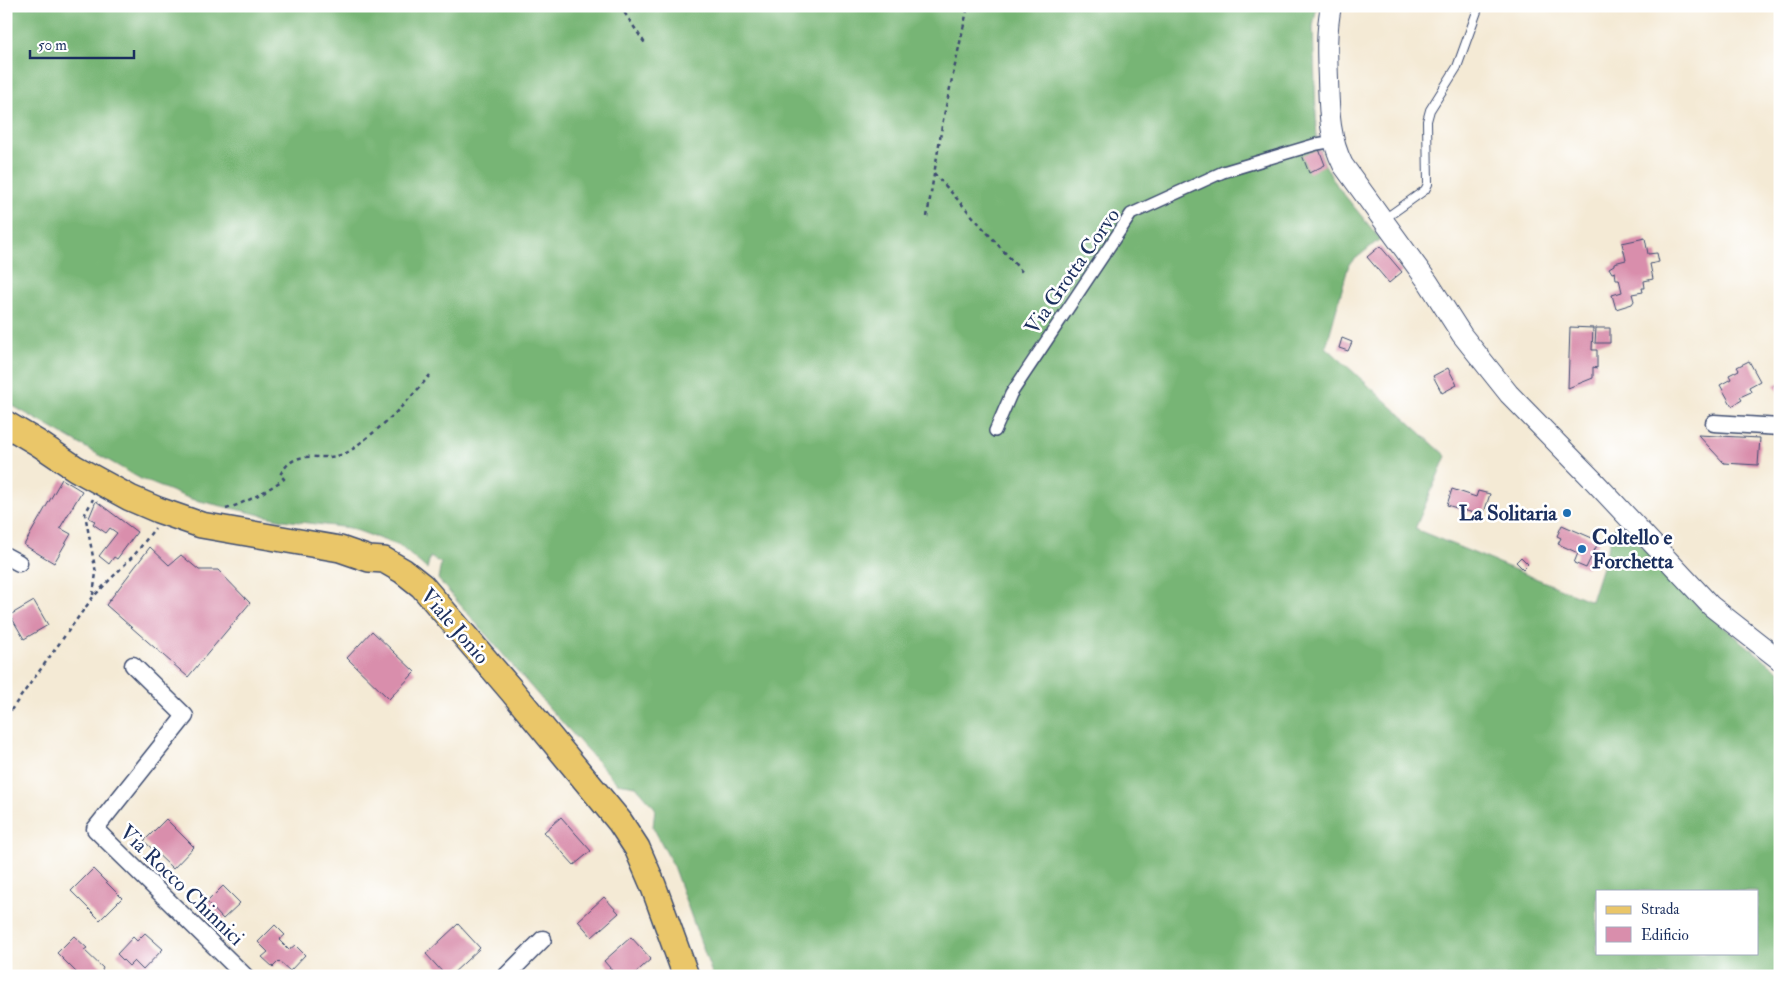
<svg xmlns="http://www.w3.org/2000/svg" width="1786" height="982" viewBox="0 0 1786 982" font-family="'IM FELL Double Pica',serif">
	<rect width="100%" height="100%" fill="#fff"/>
	<filter id="ink" filterUnits="userSpaceOnUse"><feTurbulence type="fractalNoise" baseFrequency=".02" numOctaves="2"/><feDisplacementMap in="SourceGraphic" scale="10" xChannelSelector="R" yChannelSelector="G"/><feConvolveMatrix kernelMatrix="1 2 1 2 8 2 1 2 1" color-interpolation-filters="sRGB"/></filter>
	<filter id="wash" filterUnits="userSpaceOnUse"><feTurbulence type="fractalNoise" baseFrequency=".0096" numOctaves="4" result="noise"/><feDisplacementMap in="SourceGraphic" scale="20" xChannelSelector="R" yChannelSelector="G"/><feGaussianBlur stdDeviation="1.12" result="paint"/><feColorMatrix in="noise" values="0 0 0 0 0 0 0 0 0 0 0 0 0 0 0 0 0 1.4 0 .05"/><feComposite in="paint" operator="in"/></filter>
	<g filter="url(#wash)">
		<rect width="100%" height="100%" fill="#f4ead5"/>
		<!-- forest -->
		<path fill="#77b575" stroke="#49726a" fill-rule="evenodd" d="M6,6H1317L1313,27L1317,144L1325,165L1338,187L1380,239L1349,264L1326,347L1446,456L1415,529L1591,601L1616,523L1621,525L1701,609L1780,672V976H713L672,863L653,827L655,808L636,786L617,783L551,710L438,579L441,563L430,557L427,569L400,546L350,528L283,520L191,499L141,479L6,402ZM1597,891H1757V953H1597Z"/>
		<g id="blocks">
			<!-- building -->
			<path fill="#d98eac" d="M1319,149L1325,165L1309,173L1302,155Z
				M1645,238L1648,254L1657,253L1659,262L1650,264L1653,279L1644,281L1645,288H1642L1643,292L1632,294L1634,301L1632,304L1616,309L1612,295L1622,292L1619,279H1616L1615,272L1612,273L1609,268L1614,265V263L1626,260L1622,243Z
				M1380,246L1402,272L1389,283L1367,257Z
				M1570,327L1593,328L1592,350H1597V368L1593,367V378L1568,388Z
				M1596,328H1610V343H1595Z
				M1342,338L1352,342L1348,351L1339,348Z
				M1749,361L1760,381L1749,387L1751,392L1740,397L1742,400L1732,406L1720,385L1731,379L1729,375L1739,370L1737,367Z
				M1448,368L1457,385L1442,393L1433,376Z
				M1780,382V395L1774,385Z
				M1698,435L1760,438L1758,465L1724,463Z
				M62,479L82,491L60,528L71,534L54,563L24,545Z
				M1452,489L1476,497L1478,491L1490,494L1483,516L1447,505Z
				M96,501L137,532L117,559L114,557L109,564L99,556L117,533L110,528L106,533L93,524L95,521L89,518Z
				M1562,525L1599,541L1586,568L1574,563L1578,553L1558,544L1561,538L1557,536Z
				M150,547L169,565L181,555L199,570H218L250,603L188,677L106,605Z
				M1521,557L1528,564L1523,569L1516,562Z
				M34,601L48,625L24,639L10,615Z
				M372,631L415,672L389,699L347,658Z
				M561,817L591,851L574,865L544,832Z
				M166,819L194,847L173,869L144,841Z
				M93,869L122,898L100,920L71,891Z
				M223,886L240,903L223,919L207,902Z
				M604,897L619,913L592,937L578,921Z
				M458,924L480,948L450,976H446L426,954Z
				M275,925L285,935L279,940L289,950L295,945L305,955L290,971L279,961L273,967L262,957L268,952L258,942Z
				M145,933L163,949L143,970L134,961L129,966L117,954L133,937L137,941Z
				M74,936L87,948L84,950L103,968L102,970L108,976H80L57,953Z
				M631,937L651,959L632,976H617L604,961Z"/>
		</g>
	</g>
	<g filter="url(#ink)">
		<use href="#blocks" fill-opacity="0" stroke="#3c4b70" stroke-width="1"/>
		<g fill="none" stroke-linecap="round" stroke-linejoin="round">
			<!-- service casing -->
			<g stroke="#3c4b70" stroke-width="10">
				<path id="service" d="M1383,220L1425,190L1428,184L1427,121L1430,110L1457,67L1479,6"/>
			</g>
			<!-- pedestrian casing -->
			<g stroke="#3c4b70" stroke-width="14">
				<path id="pedestrian" d="M995,431L1011,394L1131,214L1223,172L1317,144L1334,141"/>
			</g>
			<!-- minor casing -->
			<g stroke="#3c4b70" stroke-width="19">
				<path id="minor" d="M1714,423L1780,427
					M6,556L19,563
					M133,665L185,716L95,829L245,976
					M506,976L543,939"/>
			</g>
			<!-- tertiary casing -->
			<g stroke="#3c4b70" stroke-width="22">
				<path id="tertiary" d="M1331,6C1326,31 1327,54 1328,79C1329,109 1329,138 1343,165L1428,282L1462,335L1509,394L1593,480L1711,606L1780,660"/>
			</g>
			<!-- primary casing -->
			<g stroke="#3c4b70" stroke-width="28">
				<path id="primary" d="M6,424L38,443L75,468L130,498L158,510L201,525L340,549L369,559L384,560L403,571L422,586L512,691L620,822L637,848L653,885L686,976"/>
			</g>
			<!-- path -->
			<path stroke="#3c4b70" stroke-width="2.5" stroke-dasharray="4 4" stroke-linecap="butt" d="M620,6L646,45
				M934,173L1024,274
				M927,217L943,120L968,6
				M226,509C247,502 265,492 284,479L280,475C298,443 321,466 348,452C354,449 359,443 364,440C389,421 410,399 430,375
				M93,595L96,573L85,514L93,499
				M6,717L93,597L136,553L155,528"/>
			<!-- service -->
			<use href="#service" stroke="#fff" stroke-width="8"/>
			<!-- pedestrian -->
			<use href="#pedestrian" stroke="#fff" stroke-width="11"/>
			<!-- minor -->
			<use href="#minor" stroke="#fff" stroke-width="16"/>
			<!-- tertiary -->
			<use href="#tertiary" stroke="#fff" stroke-width="20"/>
			<!-- primary -->
			<use href="#primary" stroke="#eac669" stroke-width="25"/>
		</g>
	</g>
	<!-- markers -->
	<g fill="#1f6fb2" stroke="#fff" stroke-width="2">
		<circle cx="1567" cy="513" r="5"/>
		<circle cx="1582" cy="549" r="5"/>
	</g>
	<g text-anchor="middle" stroke-width="5" stroke-linejoin="round" paint-order="stroke">
		<!-- street labels -->
		<g font-size="21" fill="#1b2f5e" stroke="#fff">
			<text transform="translate(1072 271) rotate(-55)" y="7">Via Grotta Corvo</text>
			<text transform="translate(455 626) rotate(49)" y="7">Viale Jonio</text>
			<text transform="translate(182 885) rotate(44)" y="7">Via Rocco Chinnici</text>
		</g>
		<!-- poi labels -->
		<g font-size="21" font-weight="bold" fill="#1b2f5e" stroke="#fff" text-anchor="end">
			<text x="1557" y="520">La Solitaria</text>
			<text x="1592" y="544" text-anchor="start">Coltello e<tspan x="1592" dy="24">Forchetta</tspan></text>
		</g>
	</g>
	<!-- margin -->
	<rect width="1786" height="982" fill="none" stroke="#fff" stroke-width="25"/>
	<!-- legend -->
	<rect x="1596" y="890" width="162" height="65" fill="#ffffff" stroke="#a4acbf"/>
	<rect x="1606" y="906" width="25" height="8" fill="#eac669" stroke="#a4acbf"/>
	<text x="1641" y="914" font-size="15" fill="#1b2f5e">Strada</text>
	<rect x="1606" y="927" width="25" height="15" fill="#d98eac" stroke="#a4acbf"/>
	<text x="1641" y="940" font-size="15" fill="#1b2f5e">Edificio</text>
	<!-- scale -->
	<path d="M30 50v8h104v-8" fill="none" stroke="#1b2f5e" stroke-width="2.5"/>
	<text x="38" y="50" font-size="15" fill="#1b2f5e" stroke="#ffffff" stroke-width="4" paint-order="stroke">50 m</text>
</svg>
